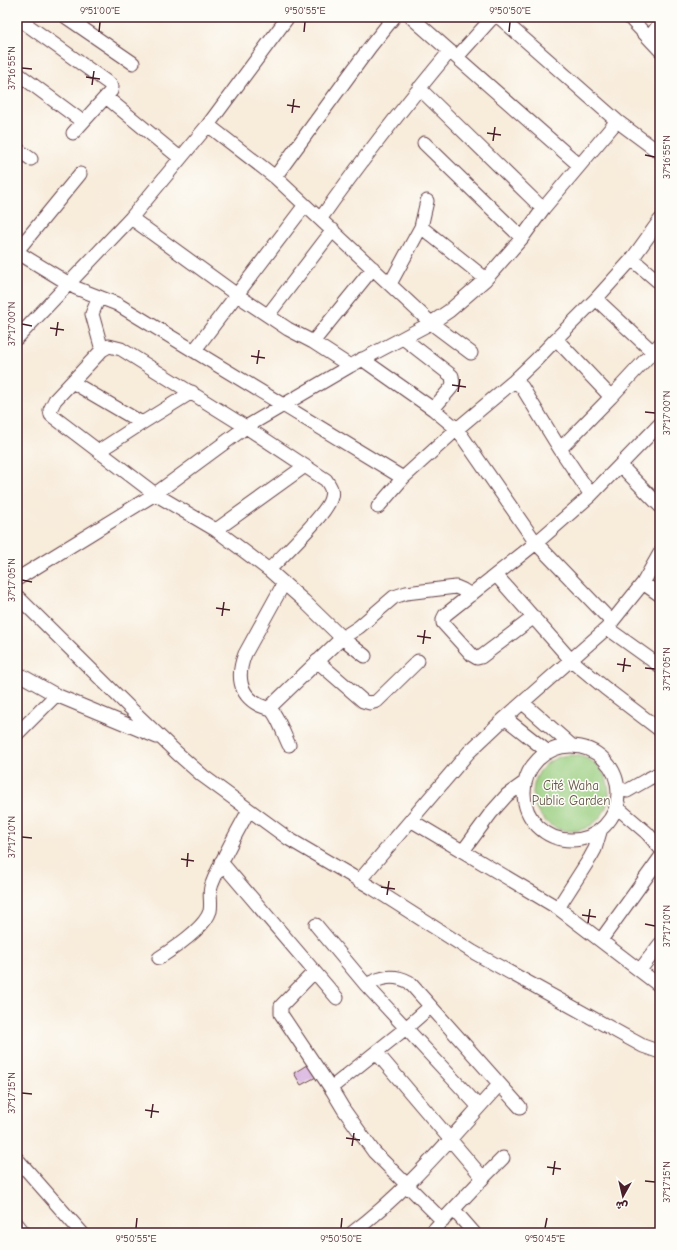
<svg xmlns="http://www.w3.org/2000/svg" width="677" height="1250" viewBox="0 0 677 1250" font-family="'Comic Neue','Playpen Sans Arabic',sans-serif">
	<rect width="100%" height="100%" fill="#fdfcf7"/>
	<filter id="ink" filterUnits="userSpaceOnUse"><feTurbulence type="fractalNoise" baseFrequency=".025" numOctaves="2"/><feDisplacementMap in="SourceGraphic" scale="8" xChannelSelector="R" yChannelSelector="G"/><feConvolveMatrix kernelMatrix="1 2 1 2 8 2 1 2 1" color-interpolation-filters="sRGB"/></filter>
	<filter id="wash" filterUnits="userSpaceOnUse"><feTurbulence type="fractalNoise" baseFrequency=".012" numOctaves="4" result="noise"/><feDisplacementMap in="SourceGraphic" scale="16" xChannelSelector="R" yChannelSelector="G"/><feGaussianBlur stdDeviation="0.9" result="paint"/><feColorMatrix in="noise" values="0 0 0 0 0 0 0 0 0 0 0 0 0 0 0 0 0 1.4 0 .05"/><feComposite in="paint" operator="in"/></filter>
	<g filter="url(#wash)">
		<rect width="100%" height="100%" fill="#f8ecdb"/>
		<!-- green -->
		<path fill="#98cd7e" stroke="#717654" d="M533 793a38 38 0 1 1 76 0a38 38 0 1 1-76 0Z"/>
		<g id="blocks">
			<!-- building -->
			<path fill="#d3a7dc" d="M310,1063L318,1076L301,1085L294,1073Z"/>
		</g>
	</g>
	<g filter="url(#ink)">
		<use href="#blocks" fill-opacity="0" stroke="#643e45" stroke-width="1"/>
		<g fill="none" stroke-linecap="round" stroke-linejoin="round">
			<!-- minor casing -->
			<g stroke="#643e45" stroke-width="15">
				<path id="minor" d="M66,17L133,63
					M411,17L579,165
					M499,17L617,121L660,153
					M629,17L660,50
					M19,19L111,85L112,87L111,91L73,133
					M649,38L660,23
					M457,57L493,17
					M17,73L83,122
					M419,88L543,209
					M106,97L180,158
					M208,125L275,177L431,323L471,353
					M424,143L522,238
					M17,149L31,159
					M275,177L370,47L394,17
					M131,218L237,295L288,329L313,342L350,366
					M321,218C361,161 405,105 450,51
					M421,227L486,279
					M17,251L80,174
					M17,252L76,288L117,304L403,478
					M632,259L660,283
					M390,284L421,227L427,201
					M99,297L92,314L102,350
					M596,299L653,352
					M268,315L333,230
					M17,338L131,218L208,125L288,17
					M403,338L452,376L453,384L451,388L433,409
					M556,339L611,397
					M313,342L373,268
					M194,351L305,205
					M362,359L433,409L457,429L536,543L612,622
					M514,381L522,387L560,449L591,495
					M72,382L142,423
					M560,449L611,397L660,344
					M99,451L142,423L192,392
					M621,466L660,506
					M378,507L403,478L457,429L514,381L536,360L556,339L596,299L632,259L660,220
					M216,530L305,466
					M269,570C282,556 329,512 331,497C333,490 330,486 326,480L246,427L121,349L109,346L102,350L55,400L50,410L51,415L155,494L216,530L269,570L304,601L342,638L365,656
					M496,575L570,659L605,688L660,730
					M17,579L155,494L246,427L350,366L431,323L449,311L486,279L522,238L543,209L617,121
					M284,583L245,654C237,674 238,694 259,705C263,707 269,708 272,711C278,717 285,737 289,745
					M643,583L660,595
					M17,596L128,706L178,754L203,776L289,839L374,889L473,952L643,1046L660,1052
					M534,617L481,657L477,658L472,655L443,623V619L445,615L536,543L591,495L660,424
					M607,628L660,666
					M317,661L363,701L370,703L377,701L418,661
					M17,673L56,695L157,737
					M523,703L572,746
					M268,709L342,638L359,627L394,597L406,593L456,587L463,590L471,595
					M505,718L548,752
					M17,734L56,695
					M524 793a47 47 0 1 1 94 0a47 47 0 1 1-94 0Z
					M619,788L627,791L648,779L660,773
					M618,803L619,809L647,833L660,848
					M412,821L558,908L660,986
					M463,851L491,813L507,795L524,783
					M221,862L337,998
					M359,881L469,752L505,718L607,628L643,583L660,553
					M558,908L590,858L595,849L600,832
					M316,925L366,985L479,1107
					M601,940L660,858
					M159,958C173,949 205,928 210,911C212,902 208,892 212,884C222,858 236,834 249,810
					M640,970L660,944
					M314,972L281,1006V1014L332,1090L344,1110L374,1152L443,1221
					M366,985C381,977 394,974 409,982L520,1107
					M376,1052L483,1178
					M331,1088L406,1028L430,1007
					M17,1159L82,1233
					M454,1210L474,1233
					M17,1224L24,1233
					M352,1233C408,1191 453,1135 499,1085
					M431,1233L483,1178L503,1158"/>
			</g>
			<!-- minor -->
			<use href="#minor" stroke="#fff" stroke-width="13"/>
		</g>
	</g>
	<!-- ticks -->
	<path fill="none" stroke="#4a1f2b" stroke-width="1.5" d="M99,32L100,22M304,32L305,22M509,32L510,22M22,68L32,69M86,77L100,79M92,85L94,71M287,105L300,107M292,113L294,99M487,133L501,135M493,141L495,127M645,155L655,157M22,324L32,326M50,328L64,330M56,336L58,322M251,356L265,358M257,364L259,350M452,385L466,387M458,392L460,379M645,412L655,413M22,580L32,582M216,608L230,610M222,616L224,602M417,636L431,638M423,644L425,630M617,664L631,666M645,668L655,669M623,672L625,658M22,837L32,838M181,859L194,861M187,867L188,853M381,887L395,889M387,895L389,881M582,915L596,917M588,923L590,909M645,924L655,926M22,1093L32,1094M145,1110L159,1112M151,1118L153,1104M346,1138L360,1140M352,1146L354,1133M547,1167L561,1169M553,1175L555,1161M645,1181L655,1182M136,1228L137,1218M341,1228L342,1218M545,1228L547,1218"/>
	<g text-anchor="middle" stroke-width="3" stroke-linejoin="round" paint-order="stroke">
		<!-- park labels -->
		<g font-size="13" fill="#615344" stroke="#fdfcf7">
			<text x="571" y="790">Cité Waha<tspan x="571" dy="15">Public Garden</tspan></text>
		</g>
	</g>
	<!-- margin -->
	<rect width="677" height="1250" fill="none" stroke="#fdfcf7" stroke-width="44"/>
	<!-- north arrow -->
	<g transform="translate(623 1196) rotate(188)" stroke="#fdfcf7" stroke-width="3" paint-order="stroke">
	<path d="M0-3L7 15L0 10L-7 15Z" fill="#4a1f2b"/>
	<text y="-6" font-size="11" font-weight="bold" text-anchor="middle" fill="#4a1f2b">ش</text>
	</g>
	<rect x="22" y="22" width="633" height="1206" fill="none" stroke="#4a1f2b" stroke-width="1.5"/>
	<g font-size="10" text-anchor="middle" fill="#4a1f2b">
		<text x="100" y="14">9°51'00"E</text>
		<text x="305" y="14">9°50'55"E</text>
		<text x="510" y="14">9°50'50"E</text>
		<text transform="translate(11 68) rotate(-90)" y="4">37°16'55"N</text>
		<text transform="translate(666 157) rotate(-90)" y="4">37°16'55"N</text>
		<text transform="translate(11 324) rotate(-90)" y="4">37°17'00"N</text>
		<text transform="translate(666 413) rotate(-90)" y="4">37°17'00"N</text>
		<text transform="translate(11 580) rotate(-90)" y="4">37°17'05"N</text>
		<text transform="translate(666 669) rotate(-90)" y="4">37°17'05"N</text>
		<text transform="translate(11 837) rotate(-90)" y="4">37°17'10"N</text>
		<text transform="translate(666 926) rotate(-90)" y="4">37°17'10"N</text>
		<text transform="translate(11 1093) rotate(-90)" y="4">37°17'15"N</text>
		<text transform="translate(666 1182) rotate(-90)" y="4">37°17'15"N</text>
		<text x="136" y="1242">9°50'55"E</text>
		<text x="341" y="1242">9°50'50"E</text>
		<text x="545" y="1242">9°50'45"E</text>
	</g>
</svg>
